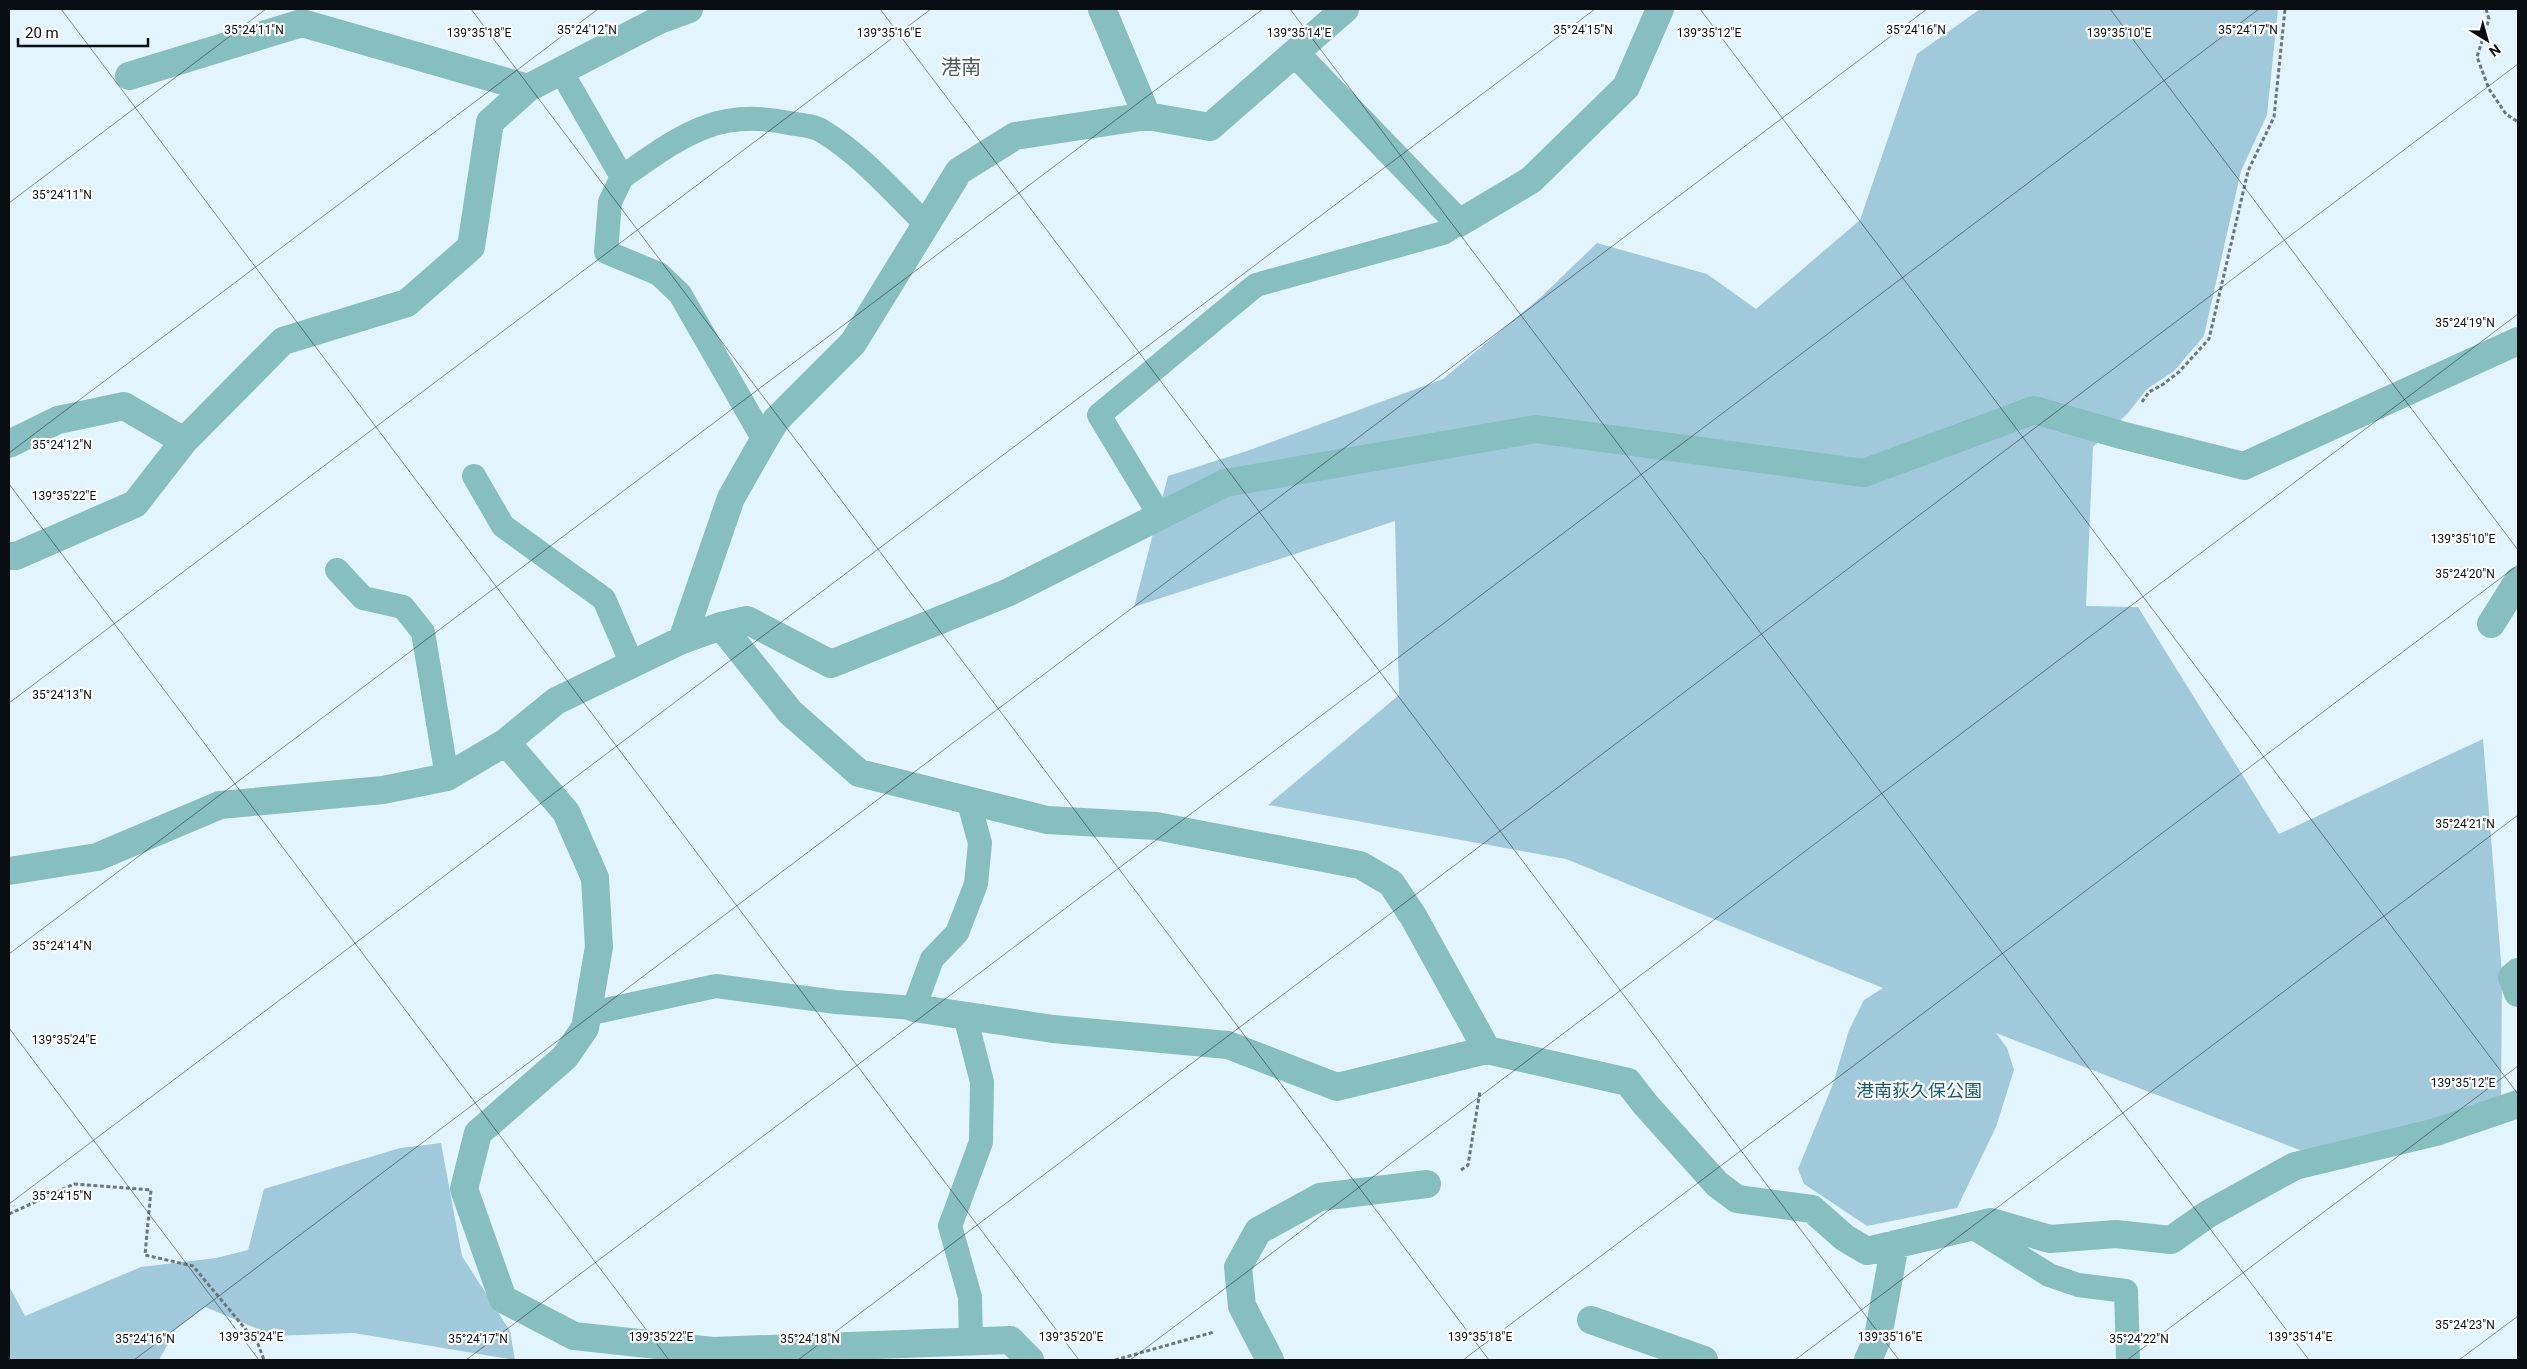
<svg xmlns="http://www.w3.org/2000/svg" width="2527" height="1369" viewBox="0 0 2527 1369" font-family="Roboto,'Noto Sans JP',sans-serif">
	<rect width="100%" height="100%" fill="#e2f5fe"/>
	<!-- green -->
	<path fill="#a0cadc" d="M1980,9H2278L2267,115L2241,171L2204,336L2174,371L2147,389L2128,413L2093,447L2086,606L2138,607L2279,834L2483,739L2502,973L2501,1102L2305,1152L1996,1033L2007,1048L2014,1070L1996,1127L1957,1208L1867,1226L1804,1184L1798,1169L1833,1084L1849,1030L1864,1000L1883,988L1566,859L1268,805L1399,695L1395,521L1134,607L1168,476L1247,451L1443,379L1541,297L1597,243L1707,274L1756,309L1860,220L1917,54Z
		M441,1143L462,1256L510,1331L515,1360L354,1333L275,1336L205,1307L176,1329L159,1360H9V1286L25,1316L141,1267L216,1258L248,1250L264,1189L400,1148Z"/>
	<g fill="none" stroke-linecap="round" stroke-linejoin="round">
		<!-- path -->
		<path stroke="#6b777d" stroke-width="3" stroke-dasharray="4 2.5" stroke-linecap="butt" d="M2486,9L2489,19L2477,57L2489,89L2506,114L2518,122
			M2142,402L2149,392L2162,385L2179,372L2209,339L2248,171L2274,117L2285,9
			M1461,1170L1468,1165L1480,1091
			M9,1214L74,1184L151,1190L145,1255L193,1266L258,1344L264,1360
			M1115,1360L1214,1332"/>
		<!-- service -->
		<path stroke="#87bebf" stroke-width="24" d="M561,71L622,177L610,202L606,252L659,274L680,294L764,440
			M622,177C679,138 715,107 789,123C799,125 813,125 822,131C862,155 894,193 927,225
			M474,476L503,526L604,599L632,664
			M1160,516L1099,415L1256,285L1443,233L1459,223
			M337,570L363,598L403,607L423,632L447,777
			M587,1014L716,986L836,1002L914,1008L932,959L957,933L976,884L980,843L968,799
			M965,1016L982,1082L981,1142L950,1226L970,1297L971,1343
			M1971,1226L2049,1275L2078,1285L2126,1291L2128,1360"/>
		<!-- minor -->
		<path stroke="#87bebf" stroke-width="28" d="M1102,9L1147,116
			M1296,54L1459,223L1531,180L1626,87L1660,9
			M528,88L659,20L689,9
			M9,444L58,420L124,406L184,441
			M9,556H16L135,504L184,441L283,341L407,303L471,247L490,122L528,88L302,23L129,76
			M2491,624L2518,581
			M721,626L790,712L859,773L1047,820L1156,826L1360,865L1391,883L1413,916L1487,1050
			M682,640L731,498L764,440L776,420L853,343L959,171L1015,136L1147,116L1210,127L1345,9
			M506,742L566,812L595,878L599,947L585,1028L565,1057L478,1133L464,1189L503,1299L574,1336L713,1351L1010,1340L1030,1360
			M9,871L97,857L220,805L383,790L447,777L506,742L556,701L682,640L721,626L747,620L831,664L1007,593L1225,483L1536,429L1864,473L2034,410L2121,435L2244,466L2518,341
			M2518,972L2512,977L2518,993
			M914,1008L1053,1029L1228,1045L1337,1087L1487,1050L1628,1082L1645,1104L1717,1184L1737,1199L1812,1209L1845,1238L1867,1251L1991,1222L2050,1239L2116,1234L2171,1240L2208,1214L2295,1166L2436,1132L2518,1104
			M1591,1320L1704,1360
			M1270,1360L1242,1306L1238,1267L1258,1231L1320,1197L1427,1184
			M1868,1360L1878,1337L1895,1244"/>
	</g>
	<!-- ticks -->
	<path fill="none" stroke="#070d10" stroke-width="1" stroke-opacity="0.45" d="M61,9L1079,1360M471,9L1489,1360M880,9L1899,1360M1290,9L2309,1360M1700,9L2518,1094M2110,9L2518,550M9,203L266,9M9,453L598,9M9,484L669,1360M9,703L931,9M9,954L1263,9M9,1028L259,1360M9,1204L1595,9M134,1360L1927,9M466,1360L2259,9M798,1360L2518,64M1130,1360L2518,314M1463,1360L2518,565M1795,1360L2518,815M2127,1360L2518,1066M2459,1360L2518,1316"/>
	<g text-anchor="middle" stroke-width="4.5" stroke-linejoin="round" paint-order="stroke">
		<!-- park labels -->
		<g font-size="18" fill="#135b74" stroke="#fff">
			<text x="1919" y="1097">港南荻久保公園</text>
		</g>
		<!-- quarter labels -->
		<g font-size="20" fill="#495960" stroke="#fff">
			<text x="961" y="74">港南</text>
		</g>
	</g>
	<g font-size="12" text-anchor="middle" fill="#070d10" stroke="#fff" stroke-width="4.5" stroke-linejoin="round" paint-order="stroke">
		<text x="254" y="34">35°24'11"N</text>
		<text x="587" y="34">35°24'12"N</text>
		<text x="1583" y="34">35°24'15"N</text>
		<text x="1916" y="34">35°24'16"N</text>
		<text x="2248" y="34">35°24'17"N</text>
		<text x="479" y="37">139°35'18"E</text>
		<text x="889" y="37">139°35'16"E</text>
		<text x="1299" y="37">139°35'14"E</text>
		<text x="1709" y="37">139°35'12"E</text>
		<text x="2119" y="37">139°35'10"E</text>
		<text x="62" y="199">35°24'11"N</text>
		<text x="2465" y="327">35°24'19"N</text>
		<text x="62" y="449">35°24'12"N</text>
		<text x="64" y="500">139°35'22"E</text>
		<text x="2463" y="543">139°35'10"E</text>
		<text x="2465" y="578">35°24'20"N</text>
		<text x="62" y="699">35°24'13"N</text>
		<text x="2465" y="828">35°24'21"N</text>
		<text x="62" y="950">35°24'14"N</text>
		<text x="64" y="1044">139°35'24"E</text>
		<text x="2463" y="1087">139°35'12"E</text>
		<text x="62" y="1200">35°24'15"N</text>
		<text x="2465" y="1329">35°24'23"N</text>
		<text x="251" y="1341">139°35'24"E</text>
		<text x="661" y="1341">139°35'22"E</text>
		<text x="1071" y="1341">139°35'20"E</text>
		<text x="1480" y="1341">139°35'18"E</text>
		<text x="1890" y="1341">139°35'16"E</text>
		<text x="2300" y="1341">139°35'14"E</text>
		<text x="145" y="1343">35°24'16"N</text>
		<text x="478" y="1343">35°24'17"N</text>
		<text x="810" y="1343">35°24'18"N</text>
		<text x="2139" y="1343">35°24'22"N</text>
	</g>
	<!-- border -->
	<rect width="2527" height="1369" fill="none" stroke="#070d10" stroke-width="20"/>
	<!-- north arrow -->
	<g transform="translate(2487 40) rotate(143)" stroke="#ffffff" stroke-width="4" paint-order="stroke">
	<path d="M0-4L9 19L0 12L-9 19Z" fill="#070d10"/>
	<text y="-8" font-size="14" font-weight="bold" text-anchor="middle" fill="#070d10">N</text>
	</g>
	<!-- scale -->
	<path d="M18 38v8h130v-8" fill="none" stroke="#070d10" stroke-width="2.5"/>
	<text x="25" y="38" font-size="15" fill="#070d10" stroke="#ffffff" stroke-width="4" paint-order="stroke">20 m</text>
</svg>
